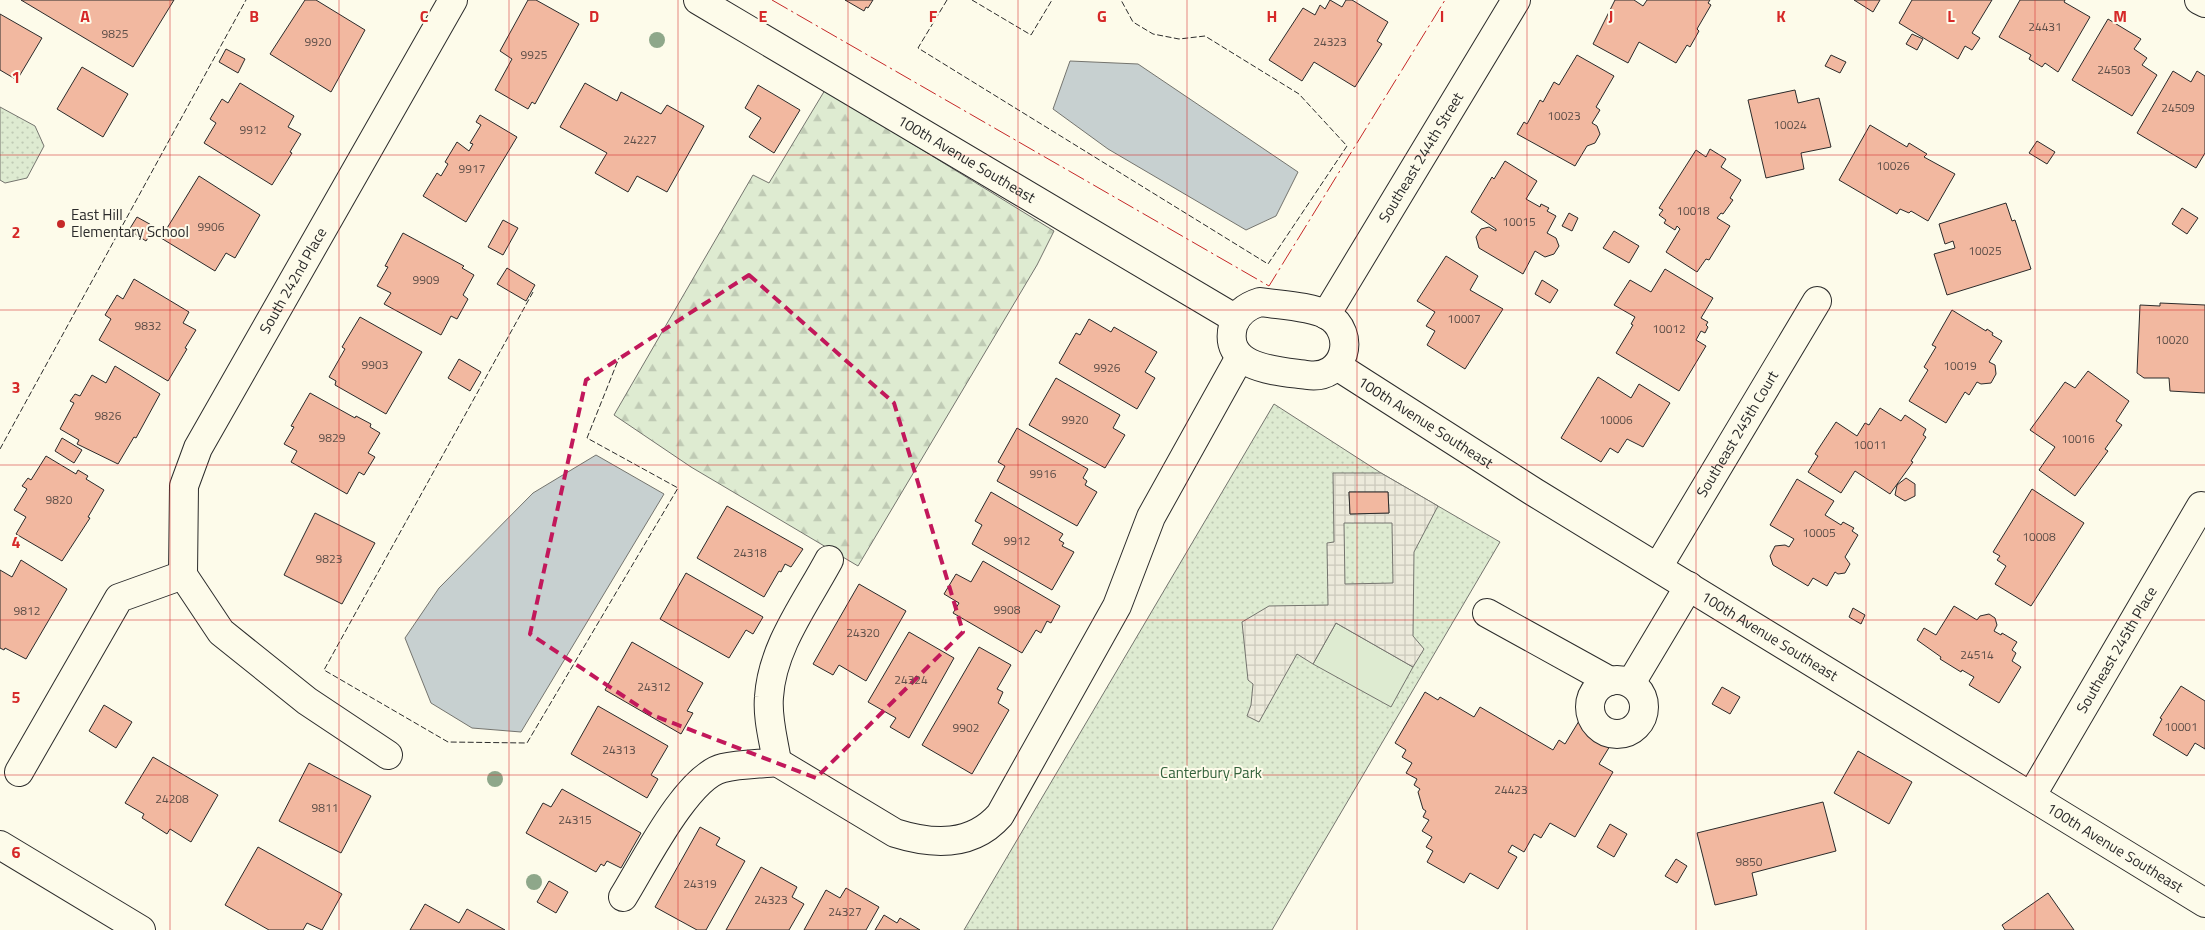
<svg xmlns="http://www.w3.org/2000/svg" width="2205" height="930" viewBox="0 0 2205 930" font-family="'Titillium Web',sans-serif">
	<defs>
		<pattern id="grass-dots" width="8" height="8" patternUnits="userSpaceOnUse" patternTransform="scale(1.25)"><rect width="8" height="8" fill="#deebd1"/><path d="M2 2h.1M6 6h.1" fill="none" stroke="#bfcab4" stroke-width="1.8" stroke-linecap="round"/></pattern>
		<pattern id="forest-firs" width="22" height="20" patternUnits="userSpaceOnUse" patternTransform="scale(1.25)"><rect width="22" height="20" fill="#deebd1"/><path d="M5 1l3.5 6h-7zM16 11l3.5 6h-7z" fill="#bfcab4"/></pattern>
		<pattern id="plaza-grid" width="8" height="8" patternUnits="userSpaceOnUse" patternTransform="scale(1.25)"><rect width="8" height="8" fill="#eceadb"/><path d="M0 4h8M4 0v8" fill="none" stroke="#cbc9bc"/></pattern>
	</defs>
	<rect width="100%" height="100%" fill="#fdfbea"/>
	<!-- grass -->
	<path fill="url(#grass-dots)" stroke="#74746e" d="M0,107L35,126L44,146L27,178L5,183L0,180Z
		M1274,404L1381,473L1500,542L1272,930H964Z"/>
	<!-- forest -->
	<path fill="url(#forest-firs)" stroke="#74746e" d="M825,90L1054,231L1037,265L858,566L691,467L614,415L753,175L769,183Z"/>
	<!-- garden -->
	<path fill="#deebd1" stroke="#74746e" d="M1336,623L1413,667L1391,707L1313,664Z"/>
	<!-- plaza -->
	<path fill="url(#plaza-grid)" stroke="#74746e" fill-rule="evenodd" d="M1333,473H1381L1438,506L1414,552L1413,636L1424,649L1413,667L1336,623L1313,664L1297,654L1259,722L1247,716L1251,705L1253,684L1248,680L1242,622L1269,606L1328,605L1327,543L1334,542ZM1349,492H1388L1389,513L1350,514ZM1344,523H1392L1393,583L1345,584Z"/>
	<!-- water -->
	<path fill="#c7d0d0" stroke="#74746e" d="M1070,61L1138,64L1298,172L1276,216L1246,230L1108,149L1053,109Z
		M596,455L664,494L521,732L472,728L431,703L405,638L439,588L533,493Z"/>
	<!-- building -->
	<path fill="#f2b8a0" stroke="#2b2b2b" d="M21,0H174L133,67Z
		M305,0H316L365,30L331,92L270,54Z
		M528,0H536L579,24L535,104L532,102L528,109L495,90L512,59L500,51Z
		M845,0H873L868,8L866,7L864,11Z
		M1330,0L1342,7L1346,0H1352L1388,22L1377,41L1382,44L1355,87L1314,62L1302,81L1269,60L1303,8L1315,15L1320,5L1325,9Z
		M1615,0H1634L1643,6L1647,0H1710L1708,3L1711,5L1697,29L1699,31L1690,47L1687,45L1676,63L1639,42L1628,63L1593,44Z
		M1854,0H1880L1873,12Z
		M1912,0H1992L1972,33L1980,38L1972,50L1965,46L1958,59L1899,23Z
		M2020,0H2065L2064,2L2090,17L2058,72L2045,63L2042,67L2029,59L2031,55L1999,37Z
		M0,14L42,38L17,80L0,70Z
		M2108,19L2141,39L2134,49L2147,58L2142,65L2157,75L2132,116L2072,80Z
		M1912,34L1923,39L1917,50L1906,44Z
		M226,49L245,59L238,73L219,62Z
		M1577,55L1614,76L1596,107L1600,110L1592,123L1597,126L1600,134L1595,143L1587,146L1575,166L1517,134L1524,122L1527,124L1540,100L1543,102L1554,82L1559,85Z
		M1831,55L1846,62L1840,73L1825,66Z
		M82,67L128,94L103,137L57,109Z
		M2173,71L2191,82L2197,71L2205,76V153L2196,168L2137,133Z
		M240,83L294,116L288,127L301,134L290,152L292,153L272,185L204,143L216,123L210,119L222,99L228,103Z
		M585,83L617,101L621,92L661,114L667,105L704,126L667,192L637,176L628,192L595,173L607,153L560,127Z
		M758,85L800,110L774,153L749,137L761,118L745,108Z
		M1795,90L1798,103L1819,98L1831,147L1801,153L1804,169L1766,178L1748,100Z
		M480,115L517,137L466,222L423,196L437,173L441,176L448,164L445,162L457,142L469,151L473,144L470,143L481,125L476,122Z
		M1870,125L1907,147L1909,143L1927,154L1924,157L1955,174L1928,221L1911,211L1909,213L1900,209L1897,214L1839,180Z
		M2037,141L2055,152L2047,164L2029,153Z
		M1710,149L1726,159L1721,167L1741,180L1730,198L1733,200L1723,214L1721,213L1717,218L1730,226L1709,260L1706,259L1697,272L1666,252L1680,229L1677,226L1675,230L1664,223L1666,220L1659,215L1663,210L1659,208L1696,150L1706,157Z
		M1505,161L1537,181L1526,199L1540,207L1541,204L1549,208L1547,211L1556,216L1547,233L1556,238L1559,246L1554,254L1545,257L1535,251L1523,274L1479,248L1476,237L1481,229L1489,227L1496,231V229L1471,212L1492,177L1494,179Z
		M199,176L260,215L235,258L226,253L215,271L161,238Z
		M2006,203L2012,221L2015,220L2031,269L1947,295L1934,254L1955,248L1953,241L1945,244L1939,224Z
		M2182,208L2198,218L2187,234L2172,224Z
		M1569,213L1578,218L1572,231L1562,226Z
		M137,217L155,227L146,241L129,230Z
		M503,220L518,228L503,255L488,247Z
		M1614,231L1639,246L1629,263L1603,248Z
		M403,233L464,266L462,268L474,275L463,295L468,299L457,319L451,316L441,335L384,304L391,293L377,286L388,267L385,266Z
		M1446,256L1478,276L1470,290L1503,309L1465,369L1427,345L1435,331L1426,326L1435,312L1417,301Z
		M507,268L535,285L526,301L497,284Z
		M1665,269L1713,298L1701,318L1708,322L1706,325L1708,327L1705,333L1701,331L1696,340L1706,346L1679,391L1616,353L1633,325L1631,324L1635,317L1614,305L1630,280L1651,292Z
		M134,279L189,312L183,323L196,330L185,348L187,349L168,381L99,340L111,319L105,315L117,295L123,299Z
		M1542,280L1558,290L1550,303L1535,294Z
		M2160,303L2205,305V393L2170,391L2169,378H2144L2137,373L2140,305L2160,306Z
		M1952,310L1986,331L1987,329L1993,333L1992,335L2002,341L1989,362L1995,365L1996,374L1991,383L1981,384L1977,382L1969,395L1965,392L1946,423L1909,401L1928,370L1924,367L1936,347L1932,345Z
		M360,317L422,352L386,414L335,385L336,381L329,377L345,349L342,347Z
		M1089,319L1111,332L1114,327L1157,352L1145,372L1155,378L1137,409L1059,363L1076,333L1080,335Z
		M459,359L481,372L470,391L448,378Z
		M115,366L160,394L136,438L134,437L118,464L77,444L79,440L60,429L74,403L70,401L75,394L80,396L92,375L106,383Z
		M2088,371L2129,401L2116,421L2122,425L2105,449L2108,451L2075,496L2039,470L2055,447L2030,430L2065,382L2075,388Z
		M1598,377L1631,398L1639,384L1670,403L1643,447L1627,439L1618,453L1610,448L1601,462L1561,438Z
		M1056,378L1120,415L1113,428L1125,435L1105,468L1029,425Z
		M310,393L355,418L356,416L371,424L370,427L380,433L368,453L375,457L364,475L359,472L347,494L291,462L297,451L284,444L294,427L291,426Z
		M1880,408L1901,421L1905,415L1926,429L1923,435L1926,437L1911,461L1913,462L1890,494L1855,471L1841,493L1808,472L1818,456L1815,454L1836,422L1857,436L1865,423L1869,425Z
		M1017,428L1088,469L1083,478L1087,481L1085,485L1097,492L1077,526L997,481L1005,466L998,462Z
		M62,438L82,450L74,463L55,451Z
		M46,456L76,474L78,470L88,476L86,479L104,490L88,517L90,518L62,561L16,534L26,517L14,510L27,489L22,486L28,478L31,480Z
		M1906,478L1915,484V496L1905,501L1895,495L1897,485Z
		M1797,479L1834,501L1825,515L1841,525L1843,522L1854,528L1852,531L1858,535L1845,557L1850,564L1845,573L1838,574L1835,572L1827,586L1813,578L1808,586L1773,565L1770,556L1775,546L1785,545L1789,547L1794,539L1770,525Z
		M2032,489L2084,523L2031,606L1995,584L2006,566L1997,560L2000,556L1993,552Z
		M991,492L1063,534L1059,540L1064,543L1062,546L1074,552L1052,590L972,544L982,525L975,521Z
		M1349,492H1388L1389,513L1350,514Z
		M727,506L803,549L791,567L785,564L781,572L779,571L764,597L697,558Z
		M315,513L375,543L342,604L284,575Z
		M21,560L67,589L26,659L5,648L4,650L0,648V570L12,577Z
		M983,561L1060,606L1051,623L1047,621L1041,633L1036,630L1022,653L953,613L959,603L944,594L956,574L971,582Z
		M686,573L763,617L753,634L746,630L729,658L660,619Z
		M859,584L906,611L866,681L839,665L833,675L813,664Z
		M1954,606L1977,620L1980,616L1989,614L1995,618L1997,625L1994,631L2001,635L2002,633L2017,642L2012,650L2016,653L2012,661L2021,667L1999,703L1969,685L1974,677L1962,670L1961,672L1940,659L1941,657L1917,640L1924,628L1936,635Z
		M1853,608L1865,615L1861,624L1849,617Z
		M909,632L954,658L909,738L890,727L896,718L868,702Z
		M632,642L703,683L687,711L693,713L681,734L605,690Z
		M979,647L1011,665L997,689L1003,692L998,703L1009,710L972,774L922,745Z
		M2181,686L2205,701V749L2195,743L2187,756L2153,735L2162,719L2160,718Z
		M1722,687L1740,697L1730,714L1712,704Z
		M1425,692L1438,700L1440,697L1474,717L1480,707L1553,750L1559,740L1565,744L1579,721L1613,741L1599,764L1613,772L1575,837L1550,823L1541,838L1534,834L1524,852L1512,845L1508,852L1517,857L1498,889L1470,873L1464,883L1427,862L1433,851L1426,847L1432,837L1422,831L1429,820L1423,817L1426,811L1423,809L1418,792L1420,789L1414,785L1417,779L1406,773L1412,763L1402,757L1406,750L1395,743Z
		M104,705L132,722L116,748L89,731Z
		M598,706L668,746L651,775L658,779L647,798L571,754Z
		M1858,751L1912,782L1889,824L1834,793Z
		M153,757L218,795L191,842L170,829L167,834L142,818L144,814L125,803Z
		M309,763L371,796L341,853L279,821Z
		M562,789L641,833L621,868L607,861L604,866L601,864L596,872L526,833L543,803L551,807Z
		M1823,802L1836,851L1752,873L1757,895L1715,905L1697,833Z
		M1610,824L1627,834L1614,857L1597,847Z
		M700,827L720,838L716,845L745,861L706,930H697L655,907Z
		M258,847L342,894L322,930L307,923L303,930H269L225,905Z
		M1676,859L1687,866L1677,883L1665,876Z
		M761,867L797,887L792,897L804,904L789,930H726Z
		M549,881L568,892L556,913L537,902Z
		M846,888L879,907L866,930H804L826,890L840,898Z
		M2048,893L2074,930H2005L2002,925Z
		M425,904L459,923L467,909L505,930H410Z
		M884,915L897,923L900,918L920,930H875Z"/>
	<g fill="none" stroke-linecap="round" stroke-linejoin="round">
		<!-- minor casing -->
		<g stroke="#2b2b2b" stroke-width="30">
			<g id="minor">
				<path id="s1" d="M698,0L1236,319"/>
				<path d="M2199,0L2205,3"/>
				<path d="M1260,302C1278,305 1310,306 1327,315C1358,333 1345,381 1307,375C1280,371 1222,370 1233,326C1237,313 1247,306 1260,302Z"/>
				<path id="s2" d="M1326,315L1516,0"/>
				<path id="s3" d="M1337,366L1534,492L2205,903"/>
				<path id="s4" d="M1658,567L1817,301"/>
				<path id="s5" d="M183,575L184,486L198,448L453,0"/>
				<path d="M1487,613L1610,681"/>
				<circle cx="1617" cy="707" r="27"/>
				<path d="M1631,683L1689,586"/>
				<path d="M777,762L895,833C933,845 972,847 1000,815L1117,606L1151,517L1240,357"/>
				<path d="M19,772L119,598L183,575L221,632L307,701L388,755"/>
				<path id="s6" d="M2032,795L2201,506"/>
				<path d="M0,845L141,930"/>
				<path d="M623,897C643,865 687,776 723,768C740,764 760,764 777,762C774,742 767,718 769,697C772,647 806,603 829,560"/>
			</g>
		</g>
		<!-- minor -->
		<use href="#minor" stroke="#fdfbea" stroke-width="28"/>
		<!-- fence -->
		<path stroke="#2b2b2b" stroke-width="1" stroke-dasharray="6 2.5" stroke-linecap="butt" d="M947,0L918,48L1268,264L1347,146L1299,94L1205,36L1179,39L1153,34L1133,22L1121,0
			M972,0L1031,35L1052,0
			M533,292L324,670L448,742L527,743L678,488L587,438L619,358
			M0,449L246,0"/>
		<!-- power -->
		<path stroke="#c62828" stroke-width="1" stroke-dasharray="18 4 2.5 4" stroke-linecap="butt" d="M772,0L1269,286L1445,0"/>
	</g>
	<!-- trees -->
	<g fill="#8ea78a">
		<circle cx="657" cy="40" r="8"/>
		<circle cx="495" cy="779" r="8"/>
		<circle cx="534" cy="882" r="8"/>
	</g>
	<!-- marked area -->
	<path fill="none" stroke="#c2185b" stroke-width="4" stroke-dasharray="10 6" stroke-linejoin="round" d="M749,275L894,403L963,632L816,778L652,715L530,634L586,380Z"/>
	<!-- grid -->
	<path fill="none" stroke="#d62828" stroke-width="1" stroke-opacity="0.55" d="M170,0V930M339,0V930M509,0V930M678,0V930M848,0V930M1018,0V930M1187,0V930M1357,0V930M1527,0V930M1696,0V930M1866,0V930M2035,0V930M0,155H2205M0,310H2205M0,465H2205M0,620H2205M0,775H2205"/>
	<!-- markers -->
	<circle fill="#c62828" stroke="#fdfbea" stroke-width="2" cx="61" cy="224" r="5"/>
	<g text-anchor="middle" stroke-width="4" stroke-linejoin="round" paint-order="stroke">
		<!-- number labels -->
		<g font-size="12" fill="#5d4e48">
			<text x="2045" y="31">24431</text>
			<text x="115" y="38">9825</text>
			<text x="318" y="46">9920</text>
			<text x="1330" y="46">24323</text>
			<text x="534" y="59">9925</text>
			<text x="2114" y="74">24503</text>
			<text x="2178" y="112">24509</text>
			<text x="1564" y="120">10023</text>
			<text x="1790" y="129">10024</text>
			<text x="253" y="134">9912</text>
			<text x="640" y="144">24227</text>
			<text x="1893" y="170">10026</text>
			<text x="472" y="173">9917</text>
			<text x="1693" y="215">10018</text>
			<text x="1519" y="226">10015</text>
			<text x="211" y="231">9906</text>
			<text x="1985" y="255">10025</text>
			<text x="426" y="284">9909</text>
			<text x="1464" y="323">10007</text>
			<text x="148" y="330">9832</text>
			<text x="1669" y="333">10012</text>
			<text x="2172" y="344">10020</text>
			<text x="375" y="369">9903</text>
			<text x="1960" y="370">10019</text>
			<text x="1107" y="372">9926</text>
			<text x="108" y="420">9826</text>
			<text x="1075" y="424">9920</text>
			<text x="1616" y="424">10006</text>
			<text x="332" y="442">9829</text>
			<text x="2078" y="443">10016</text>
			<text x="1870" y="449">10011</text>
			<text x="1043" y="478">9916</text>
			<text x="59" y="504">9820</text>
			<text x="1819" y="537">10005</text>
			<text x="2039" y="541">10008</text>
			<text x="1017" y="545">9912</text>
			<text x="750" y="557">24318</text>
			<text x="329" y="563">9823</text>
			<text x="1007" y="614">9908</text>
			<text x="27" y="615">9812</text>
			<text x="863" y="637">24320</text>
			<text x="1977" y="659">24514</text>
			<text x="911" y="684">24324</text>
			<text x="654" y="691">24312</text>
			<text x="2181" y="731">10001</text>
			<text x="966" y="732">9902</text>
			<text x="619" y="754">24313</text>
			<text x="1511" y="794">24423</text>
			<text x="172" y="803">24208</text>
			<text x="325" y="812">9811</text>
			<text x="575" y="824">24315</text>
			<text x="1749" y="866">9850</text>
			<text x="700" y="888">24319</text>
			<text x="771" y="904">24323</text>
			<text x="845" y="916">24327</text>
		</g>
		<!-- street labels -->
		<g font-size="15" fill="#2b2b2b" stroke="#fdfbea">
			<text dy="5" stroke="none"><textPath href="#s2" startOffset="184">Southeast 244th Street</textPath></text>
			<text dy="5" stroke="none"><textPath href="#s1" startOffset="312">100th Avenue Southeast</textPath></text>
			<text dy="5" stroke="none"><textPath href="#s5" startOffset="322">South 242nd Place</textPath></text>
			<text dy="5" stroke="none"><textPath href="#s3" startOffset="105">100th Avenue Southeast</textPath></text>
			<text dy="5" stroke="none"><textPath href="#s4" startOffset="155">Southeast 245th Court</textPath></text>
			<text dy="5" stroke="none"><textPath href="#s3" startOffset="510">100th Avenue Southeast</textPath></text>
			<text dy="5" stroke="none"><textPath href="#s6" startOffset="168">Southeast 245th Place</textPath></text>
			<text dy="5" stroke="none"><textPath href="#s3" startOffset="915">100th Avenue Southeast</textPath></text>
		</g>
		<!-- poi labels -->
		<g font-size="15" fill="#2b2b2b" stroke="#fdfbea" text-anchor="start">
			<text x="71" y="220">East Hill<tspan x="71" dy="17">Elementary School</tspan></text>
		</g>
		<!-- park labels -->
		<g font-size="15" fill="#34623c" stroke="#fdfbea">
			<text x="1211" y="778">Canterbury Park</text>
		</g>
	</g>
	<g font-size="16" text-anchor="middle" font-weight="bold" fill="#d62828" stroke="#fdfbea" stroke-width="4" stroke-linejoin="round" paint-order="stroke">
		<text x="85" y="22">A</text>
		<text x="254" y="22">B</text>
		<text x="424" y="22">C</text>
		<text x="594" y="22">D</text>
		<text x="763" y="22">E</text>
		<text x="933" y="22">F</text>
		<text x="1102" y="22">G</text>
		<text x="1272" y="22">H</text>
		<text x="1442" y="22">I</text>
		<text x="1611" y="22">J</text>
		<text x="1781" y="22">K</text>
		<text x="1951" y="22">L</text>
		<text x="2120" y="22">M</text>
		<text x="16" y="83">1</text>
		<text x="16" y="238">2</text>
		<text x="16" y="393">3</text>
		<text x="16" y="548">4</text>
		<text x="16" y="703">5</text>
		<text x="16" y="858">6</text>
	</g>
</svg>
